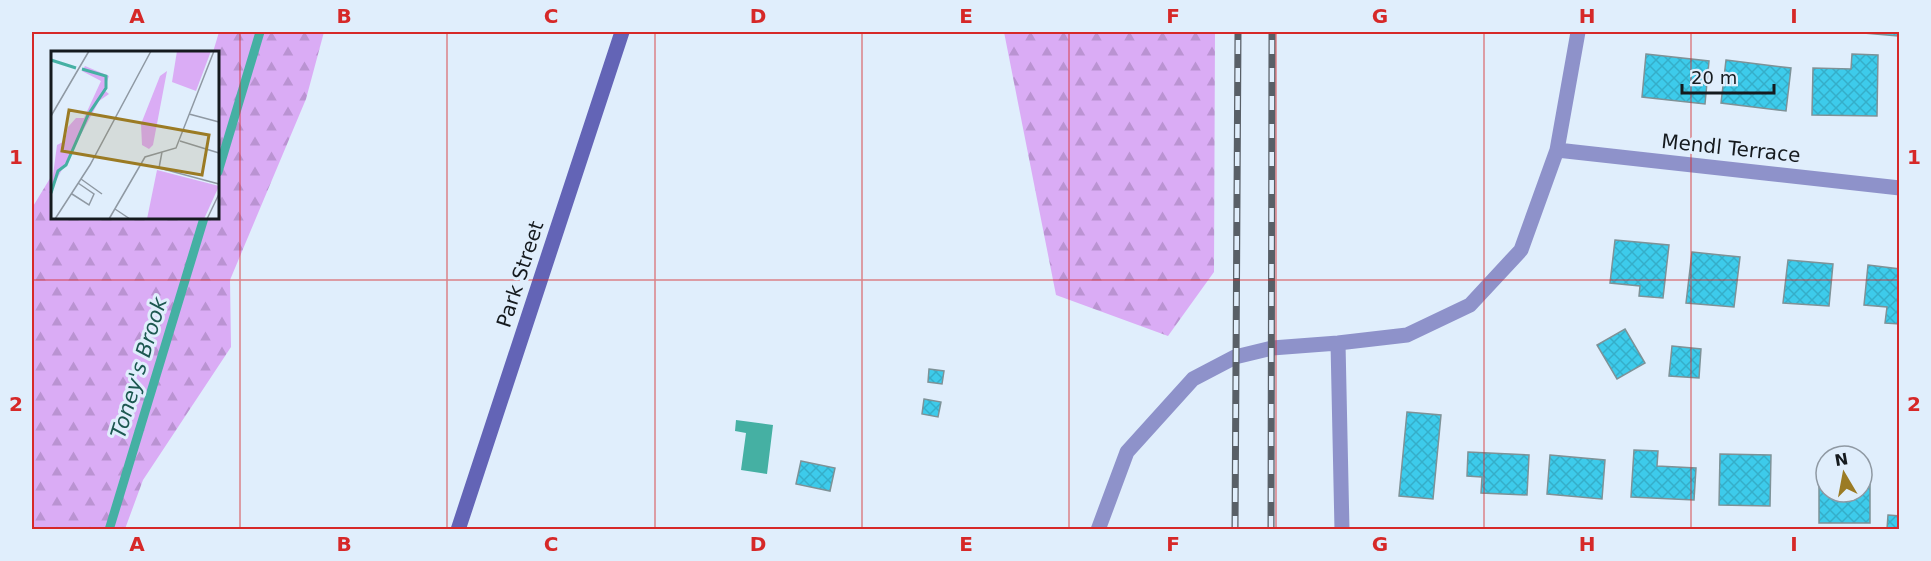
<svg xmlns="http://www.w3.org/2000/svg" width="1931" height="561" viewBox="0 0 1931 561" font-family="'DejaVu Sans',sans-serif">
	<defs>
		<pattern id="forest-firs" width="22" height="20" patternUnits="userSpaceOnUse" patternTransform="scale(1.5)"><rect width="22" height="20" fill="#daacf5"/><path d="M5 1l3.5 6h-7zM16 11l3.5 6h-7z" fill="#ba93d2"/></pattern>
		<pattern id="building-cross-hatch" width="8" height="8" patternUnits="userSpaceOnUse" patternTransform="scale(1.5)"><rect width="8" height="8" fill="#3dcbeb"/><path d="M0 0l8 8M0 8l8-8" fill="none" stroke="#35aec9"/></pattern>
	</defs>
	<rect width="100%" height="100%" fill="#e0eefc"/>
	<!-- forest -->
	<path fill="url(#forest-firs)" d="M219,32H324L306,99L230,280L231,347L143,480L125,529H32V208L52,175V218H218V52H213Z
		M1004,32H1215L1214,272L1168,336L1056,295Z"/>
	<!-- water -->
	<path fill="#45b0a3" d="M736,420L773,425L767,474L741,470L746,433L735,431Z"/>
	<g fill="none" stroke-linecap="round" stroke-linejoin="round">
		<!-- stream -->
		<path stroke="#45b0a3" stroke-width="9" d="M218,172L260,32
			M109,530L204,218"/>
	</g>
	<!-- building -->
	<path fill="url(#building-cross-hatch)" stroke="#7e9297" stroke-width="1.5" d="M1864,32H1899L1898,36L1864,33Z
		M1646,54L1709,61L1705,104L1642,97Z
		M1852,54L1878,55L1877,116L1812,115L1813,68L1851,69Z
		M1726,60L1791,68L1786,111L1721,103Z
		M1615,240L1669,245L1663,298L1639,296L1640,286L1610,283Z
		M1692,252L1740,257L1734,307L1686,303Z
		M1788,260L1833,264L1829,306L1783,303Z
		M1868,265L1900,269V324L1885,323L1887,307L1864,305Z
		M1625,329L1645,363L1617,379L1597,345Z
		M1672,346L1701,349L1699,378L1669,376Z
		M929,369L944,371L942,384L928,382Z
		M924,399L941,402L938,417L922,414Z
		M1407,412L1441,415L1433,499L1399,496Z
		M1634,450L1658,451L1657,466L1696,468L1694,500L1631,497Z
		M1468,452L1529,455L1527,495L1481,493L1482,477L1467,476Z
		M1720,454L1771,455L1770,506L1719,505Z
		M1550,455L1605,460L1602,499L1547,494Z
		M801,461L835,468L830,491L796,484Z
		M1819,466H1826V492H1862V466H1870V523H1819Z
		M1888,515L1900,516V530L1887,529Z"/>
	<g fill="none" stroke-linecap="round" stroke-linejoin="round">
		<!-- street -->
		<path stroke="#8e92ca" stroke-width="15" d="M1557,150L1900,188
			M1338,343L1342,530
			M1098,530L1127,452L1193,379L1235,357L1272,348L1338,343L1407,335L1470,305L1521,250L1557,150L1578,32"/>
		<!-- secondary -->
		<path stroke="#6364b6" stroke-width="15" d="M458,530L622,32"/>
		<!-- rail casing -->
		<g stroke="#585f67" stroke-width="7">
			<path id="rail" d="M1235,530L1238,32
				M1271,530L1272,32"/>
		</g>
		<!-- rail -->
		<use href="#rail" stroke="#e0eefc" stroke-width="4.5" stroke-dasharray="14" stroke-linecap="butt"/>
	</g>
	<!-- grid -->
	<path fill="none" stroke="#d62828" stroke-width="1.5" stroke-opacity="0.55" d="M240,32V530M447,32V530M655,32V530M862,32V530M1069,32V530M1276,32V530M1484,32V530M1691,32V530M32,280H1900"/>
	<g text-anchor="middle" stroke-width="6" stroke-linejoin="round" paint-order="stroke">
		<!-- street labels -->
		<g font-size="20" fill="#151a1e" stroke="#e0eefc">
			<text transform="translate(1731 148) rotate(6)" y="7">Mendl Terrace</text>
			<text transform="translate(520 274) rotate(-72)" y="7">Park Street</text>
		</g>
		<!-- water labels -->
		<g font-size="21" font-style="italic" fill="#1d5851" stroke="#e0eefc">
			<text transform="translate(139 368) rotate(-73)" y="7">Toney's Brook</text>
		</g>
	</g>
	<!-- overview -->
	<g transform="translate(51 51)">
		<rect width="168" height="168" fill="#e0eefc"/>
		<path d="M34,15L58,25L53,39L58,43L48,50L0,139L6,94L14,90L17,76L25,67H33L50,30L31,20ZM116,20L102,94L98,98L91,94L90,73L109,25Z" fill="#daacf5"/>
		<path d="M126,0H160L145,40L121,31ZM106,119L168,135L153,168H96Z" fill="#daacf5"/>
		<path fill="none" stroke="#45b0a3" stroke-width="3" d="M0,9L25,17M0,142L7,120L15,114L37,64L55,37V25L31,18"/>
		<path fill="none" stroke="#8f99a3" stroke-width="1.5" d="M138,63L168,71M0,65L38,0M129,90L168,102M111,101L108,117L168,133M30,128L51,143M21,143L38,154L43,143L27,132M64,158L79,168M4,168L39,114L100,0M58,168L94,106L125,97L163,0M156,168L168,143"/>
		<path fill="#9b7b24" fill-opacity="0.15" stroke="#9b7b24" stroke-width="3" d="M18,59L158,84L151,124L11,100Z"/>
		<rect width="168" height="168" fill="none" stroke="#151a1e" stroke-width="3"/>
	</g>
	<!-- border -->
	<rect width="1931" height="561" fill="none" stroke="#e0eefc" stroke-width="66"/>
	<!-- north arrow -->
	<g transform="translate(1844 474) rotate(350)"><circle r="28" fill="#e0eefc" stroke="#8f99a3" stroke-width="1.5"/>
	<path d="M0-4.5L10 22L0 15L-10 22Z" fill="#9b7b24"/>
	<text y="-9" font-size="16" font-weight="bold" text-anchor="middle" fill="#151a1e">N</text>
	</g>
	<!-- scale -->
	<path d="M1682 84v9h92v-9" fill="none" stroke="#151a1e" stroke-width="3"/>
	<text x="1691" y="84" font-size="18" fill="#151a1e" stroke="#e0eefc" stroke-width="4.5" paint-order="stroke">20 m</text>
	<rect x="33" y="33" width="1865" height="495" fill="none" stroke="#d62828" stroke-width="2"/>
	<g font-size="20" text-anchor="middle" font-weight="bold" fill="#d62828">
		<text x="137" y="23">A</text>
		<text x="344" y="23">B</text>
		<text x="551" y="23">C</text>
		<text x="758" y="23">D</text>
		<text x="966" y="23">E</text>
		<text x="1173" y="23">F</text>
		<text x="1380" y="23">G</text>
		<text x="1587" y="23">H</text>
		<text x="1794" y="23">I</text>
		<text x="16" y="164">1</text>
		<text x="1914" y="164">1</text>
		<text x="16" y="411">2</text>
		<text x="1914" y="411">2</text>
		<text x="137" y="551">A</text>
		<text x="344" y="551">B</text>
		<text x="551" y="551">C</text>
		<text x="758" y="551">D</text>
		<text x="966" y="551">E</text>
		<text x="1173" y="551">F</text>
		<text x="1380" y="551">G</text>
		<text x="1587" y="551">H</text>
		<text x="1794" y="551">I</text>
	</g>
</svg>
